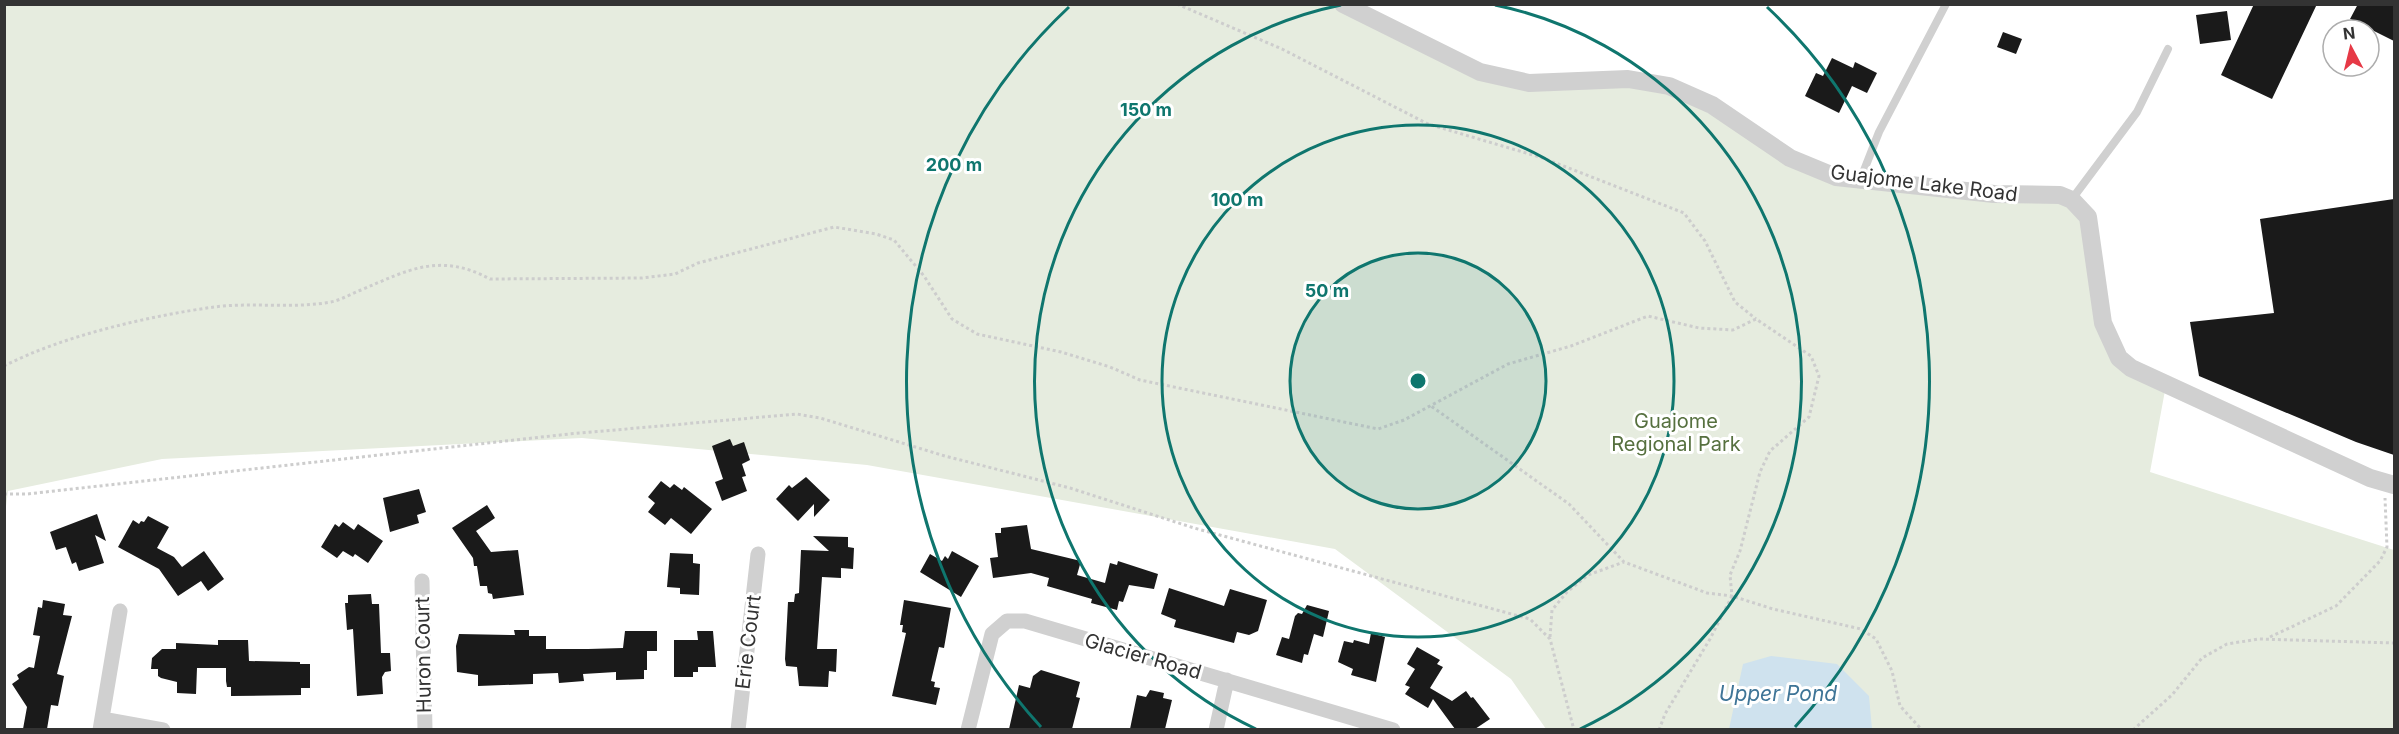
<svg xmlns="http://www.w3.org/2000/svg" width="2399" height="734" viewBox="0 0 2399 734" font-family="Inter,sans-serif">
	<rect width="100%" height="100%" fill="#fff"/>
	<!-- green -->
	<path fill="#e6ecdf" d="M5,5H1340L1478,72L1653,82L1796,162L2077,204L2111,345L2166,385L2150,472L2394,550V729H1546L1511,679L1335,549L867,465L582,438L162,459L8,491L5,514Z"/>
	<!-- water -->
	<path fill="#cfe2ee" d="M1771,656L1837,664L1869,696L1872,729H1729L1743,664Z"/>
	<!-- building -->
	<path fill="#1a1a1a" d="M2254,4H2317L2272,99L2221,75Z
		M2358,4H2394V41L2350,19Z
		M2227,11L2231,40L2200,44L2196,15Z
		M2003,32L2022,39L2016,54L1997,47Z
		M1832,58L1853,68L1855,62L1877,73L1867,93L1852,86L1839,113L1805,96L1816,73L1823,76Z
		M2394,199V455L2356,442L2199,376L2190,322L2274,313L2260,219Z
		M730,439L733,446L744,442L750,460L742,464L746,476L742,477L747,491L722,501L715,482L723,479L712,446Z
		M806,477L830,500L814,517V504L798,521L776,499L789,485L792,488Z
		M661,481L670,488L674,484L682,490L684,487L712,509L691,534L671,518L665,525L648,512L655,503L648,497Z
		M419,489L426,512L417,515L419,523L390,532L383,498Z
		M487,505L495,518L476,531L491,552L518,550L524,595L493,599L492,594L488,593L487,586H480L477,566H474L473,558L452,528Z
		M97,514L106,541L95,535L104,563L79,571L76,562L72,564L66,547L56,550L50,532Z
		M148,516L169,527L157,548L174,557L182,567L204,551L224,579L208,591L201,581L178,596L159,569L118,547L133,520L139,524L141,521L144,522Z
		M343,522L354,530L358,524L383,541L368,563L355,554L353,557L343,551L337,558L321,547L335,524L339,527Z
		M1027,525L1031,549L1081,561L1077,575L1105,583L1110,563L1117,565L1118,561L1158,574L1154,589L1129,585L1123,602L1119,601L1117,610L1091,603L1092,599L1047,586L1049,578L1031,573L993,578L990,558L998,557L995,533H1001V528Z
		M813,536L848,537V547L854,548L853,569L841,568V578L822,577L817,649H837L836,672L829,671L828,687L799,686L797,667L786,666L785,659L788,602H794L795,594L799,593L801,550L829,551Z
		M952,551L979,566L961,597L920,572L930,554L942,561L945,556L948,559Z
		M670,553L693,554V563L700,564L699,595L680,594V588L667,587Z
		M1169,588L1224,606L1230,589L1267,600L1258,631L1249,635L1237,632L1234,643L1174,627L1176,620L1161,614Z
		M371,594L372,604H379L381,653H390L391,671L385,672L382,677L383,694L357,696L353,629L347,630L345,603H348V595Z
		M43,600L65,604L63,615L72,616L57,674L64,676L58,706L51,705L47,729H23L27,707L12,684L19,679L17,675L29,667L34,668L40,636L33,635L38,607L42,608Z
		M904,600L951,608L944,648L939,647L931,681L935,682L934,687L940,688L936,705L892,696L906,633L902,632L903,625H900Z
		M1307,605L1329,611L1323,637L1314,634L1308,655L1304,654L1302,663L1276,655L1282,637L1289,639L1295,616L1298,613L1302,614Z
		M514,630H529V636H546V649H588L623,648L625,631H657V651H647V670H644V679L616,680V672L583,674L584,681L559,683L558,673L533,674V684L478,686V675L457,672L456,646L459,634L515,635Z
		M697,631H713L716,667H698V672H693V677H674V640H698Z
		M1371,633L1385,637L1376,682L1351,675L1353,669L1338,662L1344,641L1353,643L1354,640L1369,644Z
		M218,640H248L249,661L300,662V664H310V688H301V695L231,696V687H227L226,681V668H197L196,694L177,693V682L161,678L158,676V669H151L152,658L162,649H176V643L218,645Z
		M1417,647L1440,660L1437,664L1443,667L1430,688L1452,701L1466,691L1471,698L1473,697L1490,719L1475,729H1455L1433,699L1428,708L1405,694L1410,687L1405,685L1415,669L1407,664Z
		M1041,670L1080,682L1076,697L1080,698L1072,729H1009L1019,685L1030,688L1033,676Z
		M1150,690L1164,693L1163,698L1172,700L1165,729H1130L1137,695L1146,697Z"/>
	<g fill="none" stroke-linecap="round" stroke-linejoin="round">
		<!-- path -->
		<path stroke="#cdcdcd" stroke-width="3" stroke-dasharray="3 3" stroke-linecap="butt" d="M1177,4L1282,49L1428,124L1543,158L1684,213L1705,241L1735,302L1756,319
			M4,366C62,336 149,316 214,307C252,302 293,309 331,302C341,300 351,294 361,290C408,270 440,252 490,279L642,278L675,274L698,263L834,227L876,234L894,240L924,276L952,319L977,334L1061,352L1110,367L1140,380L1378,429L1404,420L1508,364L1571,346L1648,316L1699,328L1733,330L1756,319L1811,356L1819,376L1809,417L1770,451L1760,472L1740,551L1730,575L1732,596L1707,593L1624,562L1569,504L1431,406
			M4,494H27L569,434L797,414L820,418L945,456L1070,488L1194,528L1530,619L1550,639L1574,730
			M1550,637L1552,610L1567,592L1588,575L1624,562
			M2270,637L2336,606L2380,561L2387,547L2385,498
			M1659,730L1665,714L1710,639L1732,596L1773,609L1861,629L1876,639L1892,671L1900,706L1922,730
			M2133,730L2172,695L2202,658L2227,644L2259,639L2394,643"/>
		<!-- service -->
		<path stroke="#d0d0d0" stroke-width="8" d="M1861,178L1879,132L1946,4
			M2072,199L2137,112L2168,49"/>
		<!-- minor -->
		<path stroke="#d0d0d0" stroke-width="15" d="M422,581L425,730
			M102,719L163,730
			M100,730L120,611
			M738,730L758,554
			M968,730L992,634L1007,621H1025L1393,730
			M1216,730L1227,680"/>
		<!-- tertiary -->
		<path stroke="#d0d0d0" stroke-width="18" d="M1343,4L1480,72L1529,83L1628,79L1669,86L1712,105L1790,158L1836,177L1994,194L2060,195L2072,200L2088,217L2103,323L2119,358L2131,368L2370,478L2394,485"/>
	</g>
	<!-- distance rings -->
	<circle cx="1418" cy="381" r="128" fill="#0f766e" fill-opacity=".12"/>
	<g fill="none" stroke="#0f766e" stroke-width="3">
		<circle cx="1418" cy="381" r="128"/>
		<circle cx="1418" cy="381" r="256"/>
		<path d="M1256 729A384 384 0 0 1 1341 5M1495 5A384 384 0 0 1 1580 729"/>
		<path d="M1041 727A512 512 0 0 1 1069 7M1767 7A512 512 0 0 1 1795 727"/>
	</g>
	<g text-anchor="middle" stroke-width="6" stroke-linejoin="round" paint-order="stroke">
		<!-- street labels -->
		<g font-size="20" fill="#333" stroke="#fff">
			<text transform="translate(1924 183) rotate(7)" y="7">Guajome Lake Road</text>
			<text transform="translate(748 642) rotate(-83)" y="7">Erie Court</text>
			<text transform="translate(423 655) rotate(-91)" y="7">Huron Court</text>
			<text transform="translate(1143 656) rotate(16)" y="7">Glacier Road</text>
		</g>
		<!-- park labels -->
		<g font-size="20" fill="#56703f" stroke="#fff">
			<text x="1676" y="428">Guajome<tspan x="1676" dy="23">Regional Park</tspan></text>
		</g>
		<!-- water labels -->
		<g font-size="21" font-style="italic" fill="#3f7597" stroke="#fff">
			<text x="1778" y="701">Upper Pond</text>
		</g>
	</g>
	<circle cx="1418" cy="381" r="9" fill="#0f766e" stroke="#fff" stroke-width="3"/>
	<g font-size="18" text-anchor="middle" font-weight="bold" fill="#0f766e" stroke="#fff" stroke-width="6" stroke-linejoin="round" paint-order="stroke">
		<text x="1146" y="116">150 m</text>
		<text x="954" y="171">200 m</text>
		<text x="1237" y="206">100 m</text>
		<text x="1327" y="297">50 m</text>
	</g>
	<!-- border -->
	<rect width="2399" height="734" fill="none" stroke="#333333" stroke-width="12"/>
	<!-- north arrow -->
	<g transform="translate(2351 48) rotate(353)"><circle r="28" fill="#ffffff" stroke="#adadad" stroke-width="1.5"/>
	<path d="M0-4.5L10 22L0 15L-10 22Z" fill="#e63946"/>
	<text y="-9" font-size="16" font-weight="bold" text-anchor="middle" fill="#333333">N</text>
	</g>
</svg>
